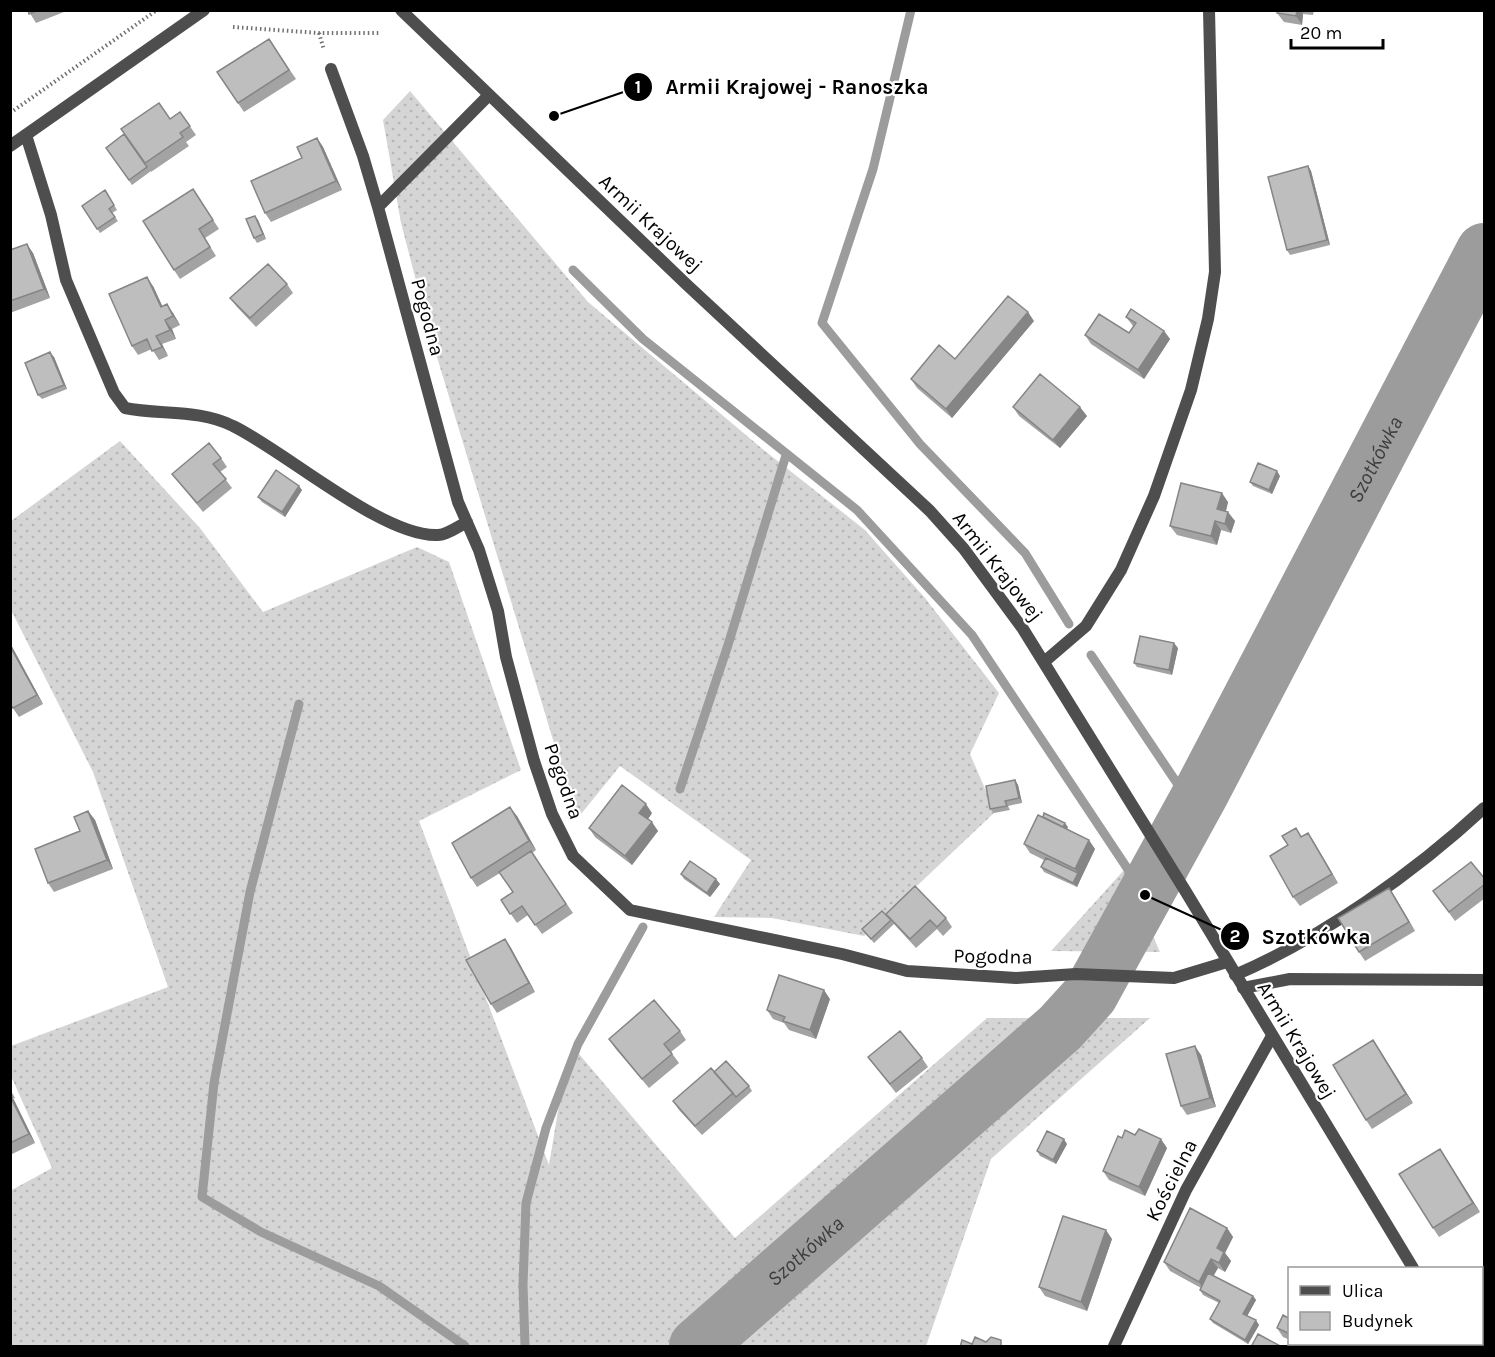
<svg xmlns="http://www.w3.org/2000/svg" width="1495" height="1357" viewBox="0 0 1495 1357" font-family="Karla,sans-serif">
	<defs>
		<pattern id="grass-dots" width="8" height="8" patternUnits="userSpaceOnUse" patternTransform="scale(1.5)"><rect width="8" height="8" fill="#d5d5d5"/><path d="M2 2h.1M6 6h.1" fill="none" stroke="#b5b5b5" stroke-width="1.8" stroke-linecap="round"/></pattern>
	</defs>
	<rect width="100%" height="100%" fill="#fff"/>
	<!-- grass -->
	<path fill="url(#grass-dots)" d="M410,91L588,302L765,451L865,530L925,598L999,693L970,754L995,812L864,936L772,918L714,917L751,860L620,766L577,819L430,334L401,223L383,120Z
		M120,441L200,528L263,612L417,547L449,562L521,770L419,821L549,1165L561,1093L579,1054L735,1238L987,1018H1150L991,1159L926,1346H11L10,1191L52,1168L11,1076V1046L168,987L93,772L11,610V521Z
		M1124,870L1160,952L1051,951Z"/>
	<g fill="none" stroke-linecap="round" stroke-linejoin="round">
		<!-- stream -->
		<path stroke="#9c9c9c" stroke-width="9" d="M911,10L873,169L822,323L920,444L1025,553L1069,624
			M573,270L643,339L857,510L972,635L1145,895
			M1091,655L1193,807
			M299,704L250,892L214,1083L202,1197L261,1232L379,1286L465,1346
			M680,789L728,645L786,455
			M525,1346L523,1285L526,1203L546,1128L578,1044L643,927"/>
		<!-- river -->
		<path stroke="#9c9c9c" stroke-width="56" id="s1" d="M697,1346L1060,1028L1090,995L1201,793L1484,251"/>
		<!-- path -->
		<path stroke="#707070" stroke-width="4" stroke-dasharray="1.5 3" stroke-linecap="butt" d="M233,27L319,33H380
			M319,33L324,50
			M10,113L157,10"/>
		<!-- minor -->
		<path stroke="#4e4e4e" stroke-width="12" d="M331,69L363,156L378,207
			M488,96L378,207L458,502L479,550L498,611L506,657L534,761L552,814L573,856L630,910L842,954L907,971L1016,978L1076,974L1174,978L1227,962
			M26,135L51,215L66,280L114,393L125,408C160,415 200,409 233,426C285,451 384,538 438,535C447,535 459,526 467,522
			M1044,662L1086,626L1121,570L1154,496L1191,390L1208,319L1215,272L1209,10
			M1235,975C1322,938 1415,872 1484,808
			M1243,988L1290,979L1484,980
			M1114,1346L1186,1190L1272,1036"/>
		<!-- tertiary -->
		<path stroke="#4e4e4e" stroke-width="12" d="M401,10L685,283L930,511L964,549L1023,629L1186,892L1413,1268
			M10,146L204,10
			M1459,1344L1461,1346"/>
	</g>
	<!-- wall -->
	<path fill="#a3a3a3" d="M28,10H69L36,23Z
		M1278,10H1314L1313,15L1303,14L1302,25L1284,22L1277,13Z
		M269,39L296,79L244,112L217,72Z
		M180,112L196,135L186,142L189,146L151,172V171L132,185L106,148L124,134L170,119Z
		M317,138L323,147L342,190L271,222L265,213Z
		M1308,166L1311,171L1330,245L1290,255L1287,250Z
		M105,190L117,210L112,213L118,221L100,233L82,206Z
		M199,198L219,229L205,238L216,256L180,279L174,270Z
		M255,216L258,220L266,239L257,243L254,238Z
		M10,246L12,249L33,253L50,298L10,313Z
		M287,284L293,293L256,327L237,307L230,298Z
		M153,286L162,306L173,313L180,325L172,329L176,339L162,344L168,356L159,360L152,349L138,355L132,346Z
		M1126,317L1164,331L1170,339L1144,379L1091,344L1085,335L1129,333L1133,326Z
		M1034,321L952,418L917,388L911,379L955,359Z
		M54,357L67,389L42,399L38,395Z
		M1013,407L1087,416L1060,448L1019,416Z
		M221,458L227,467L220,472L232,488L203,512L172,474Z
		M1280,476L1272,494L1253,486L1250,482Z
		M302,490L285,517L262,502L258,497Z
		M1228,502L1226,511L1235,521L1231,533L1221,530L1217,545L1177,535L1170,526Z
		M10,643L43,704L19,717L10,704Z
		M1178,648L1172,675L1137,667L1134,663Z
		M1015,780L1018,785L1022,803L1008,806L1010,810L994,813L990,809Z
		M88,811L95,820L113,869L54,892L48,883L80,831Z
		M652,813L648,819L658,831L632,865L595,837L589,828Z
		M517,816L536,850L532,853L573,913L542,934L528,915L517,923L501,900L513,892L500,873L477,887L471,878Z
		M1068,827L1067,829L1095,849L1077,887L1044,872L1041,867L1044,860L1030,853L1024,844Z
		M1296,828L1302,837L1308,833L1338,883L1300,906L1293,897L1288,845Z
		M681,874L720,884L710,897L684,879Z
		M1485,879V898L1455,921L1433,891Z
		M1395,897L1415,931L1365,961L1359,952Z
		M946,918L952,927L943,936L937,929L916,948L894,924L874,943L862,929L889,919Z
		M505,939L511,948L535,992L497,1013L491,1004Z
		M830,999L816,1039L789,1030L784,1023L773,1019L767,1010Z
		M680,1031L686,1040L671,1052L679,1063L649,1088L615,1048L609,1039Z
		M1379,1049L1413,1103L1372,1129L1366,1120Z
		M1201,1055L1216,1107L1187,1115L1181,1106Z
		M868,1057L922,1058L928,1067L896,1093Z
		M714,1072L749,1086L752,1091L702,1135L679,1110L673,1101Z
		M10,1089L15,1098H13L35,1143L10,1155Z
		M1135,1135L1167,1148L1145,1196L1109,1180L1103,1171L1122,1138Z
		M1067,1144L1056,1164L1040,1156L1037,1151Z
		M1440,1149L1480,1212L1439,1237L1433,1228Z
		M1227,1228L1233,1237L1225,1253L1231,1261L1225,1272L1218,1268L1213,1276L1253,1296L1256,1300L1247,1316L1259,1325L1248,1344L1213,1323L1210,1319L1219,1303L1203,1295L1200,1290L1201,1288L1170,1271L1164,1262Z
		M1112,1239L1087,1311L1045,1296L1039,1287Z
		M1290,1319V1340L1283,1337L1277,1328Z
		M1296,1344H1331L1329,1347H1302Z"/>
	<!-- shaded-wall -->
	<path fill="#858585" d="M1297,10H1301L1303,14L1302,25L1296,16Z
		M317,138L323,147L342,190L336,181Z
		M1308,166L1311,171L1330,245L1327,240Z
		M255,216L258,220L266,239L263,234Z
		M27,244L33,253L50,298L44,289Z
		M147,277L153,286L167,316L161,307Z
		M167,304L173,313L180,325L173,316Z
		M1028,312L1034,321L952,418L946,409Z
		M165,320L172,329L176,339L170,330Z
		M1164,331L1170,339L1144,379L1138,370Z
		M156,336L162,344L168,356L162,347Z
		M50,352L54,357L67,389L64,385Z
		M1080,407L1087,416L1060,448L1053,440Z
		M1277,471L1280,476L1272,494L1269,490Z
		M299,486L302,490L285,517L282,512Z
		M1222,493L1228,502L1224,518L1217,509Z
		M1228,512L1235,521L1231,533L1225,524Z
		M1215,521L1221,530L1217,545L1211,536Z
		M10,643L43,704L37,695L10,646Z
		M1174,643L1178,648L1172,675L1169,670Z
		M1015,780L1018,785L1022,803L1019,798Z
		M646,804L652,813L646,822L639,813Z
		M510,807L517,816L536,850L529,841Z
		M88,811L95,820L113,869L107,860Z
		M652,822L658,831L632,865L625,856Z
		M1065,823L1068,827L1065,833L1062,829Z
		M1308,833L1314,842L1338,883L1332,874Z
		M1089,840L1095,849L1081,878L1075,869Z
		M1078,873L1081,878L1077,887L1073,883Z
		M716,879L720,884L710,897L707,893Z
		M1389,888L1395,897L1415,931L1409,922Z
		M505,939L511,948L535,992L529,983Z
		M824,990L830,999L816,1039L810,1030Z
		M1373,1040L1379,1049L1413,1103L1406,1094Z
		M1195,1046L1201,1055L1216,1107L1210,1098Z
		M10,1094L13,1098L35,1143L29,1134L10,1096Z
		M1064,1139L1067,1144L1056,1164L1053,1160Z
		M1161,1139L1167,1148L1145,1196L1139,1187Z
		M1440,1149L1446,1158L1480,1212L1473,1203Z
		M1227,1228L1233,1237L1225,1253L1231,1261L1225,1272L1219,1263L1217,1248Z
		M1106,1230L1112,1239L1087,1311L1081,1302Z
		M1211,1259L1218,1268L1205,1291L1199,1282Z
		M1253,1296L1256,1300L1246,1318L1243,1314Z
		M1256,1320L1259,1325L1248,1344L1245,1340Z
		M1320,1344H1331L1329,1347H1318Z"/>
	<!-- building -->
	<path fill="#bebebe" stroke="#858585" stroke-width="1.5" d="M28,10H39L29,14Z
		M1278,10H1297L1296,16L1277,13Z
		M269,39L289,70L238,103L217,72Z
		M159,103L170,119L180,112L190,126L180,133L183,137L145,163L121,129Z
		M124,134L147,167L129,180L106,148Z
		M317,138L336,181L265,213L251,181L302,158L297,147Z
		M1308,166L1327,240L1287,250L1268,177Z
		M193,189L213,220L199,229L210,247L174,270L143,221Z
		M105,190L114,205L109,209L115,217L97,229L82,206Z
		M255,216L263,234L254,238L246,219Z
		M27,244L44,289L10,301V250Z
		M268,264L287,284L250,318L230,298Z
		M147,277L161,307L167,304L173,316L165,320L170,330L156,336L162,347L152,351L147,339L132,346L109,294Z
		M1008,296L1028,312L946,409L911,379L939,345L955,359Z
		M1131,309L1164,331L1138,370L1085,335L1099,314L1129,333L1136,323L1126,317Z
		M50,352L64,385L38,395L25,363Z
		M1040,374L1080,407L1053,440L1013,407Z
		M209,443L221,458L213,464L226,479L197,503L172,474Z
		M1258,463L1277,471L1269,490L1250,482Z
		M276,470L299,486L282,512L258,497Z
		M1181,483L1222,493L1217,509L1228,512L1225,524L1215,521L1211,536L1170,526Z
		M1140,636L1174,643L1169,670L1134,663Z
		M10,646L37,695L13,708L10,704Z
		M1015,780L1019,798L1005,801L1007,806L990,809L986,786Z
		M622,785L646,804L639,813L652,822L625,856L589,828Z
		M510,807L529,841L471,878L452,843Z
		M88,811L107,860L48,883L35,849L80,831L74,817Z
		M1044,813L1065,823L1063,827L1043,817Z
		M1038,815L1089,840L1075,869L1024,844Z
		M1296,828L1301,837L1308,833L1332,874L1293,897L1270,856L1288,845L1282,836Z
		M531,851L566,904L535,925L522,906L510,914L501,900L513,892L499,872Z
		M1046,858L1078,873L1073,883L1041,867Z
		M690,861L716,879L707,893L681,874Z
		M1471,862L1485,879V884L1449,912L1433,891Z
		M915,886L946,918L937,927L930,920L910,939L886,914Z
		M1389,888L1409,922L1359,952L1338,918Z
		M882,911L891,920L871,939L862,929Z
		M505,939L529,983L491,1004L466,960Z
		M779,975L824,990L810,1030L783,1021L785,1017L767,1010Z
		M654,1000L680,1031L664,1044L672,1054L642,1079L609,1039Z
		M900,1031L922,1058L890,1084L868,1057Z
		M1373,1040L1406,1094L1366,1120L1333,1065Z
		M1195,1046L1210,1098L1181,1106L1166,1054Z
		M726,1061L749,1086L736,1097L714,1072Z
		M711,1068L733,1093L695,1126L673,1101Z
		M10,1096L29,1134L10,1143Z
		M1139,1129L1161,1139L1139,1187L1103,1171L1118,1136L1122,1138L1125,1130L1135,1135Z
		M1047,1131L1064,1139L1053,1160L1037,1151Z
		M1440,1149L1473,1203L1433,1228L1399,1174Z
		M1190,1208L1227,1228L1217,1248L1224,1252L1219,1263L1211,1259L1199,1282L1164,1262Z
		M1063,1216L1106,1230L1081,1302L1039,1287Z
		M1485,1270V1312L1482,1308V1272Z
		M1208,1273L1253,1296L1243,1314L1256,1320L1245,1340L1210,1319L1220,1301L1200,1290Z
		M1283,1315L1290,1319V1334L1277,1328Z
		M1258,1334L1282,1347H1251Z
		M975,1337L986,1342L991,1337L1001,1340V1347H971Z
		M962,1340L972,1344L971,1347H960Z
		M1307,1344H1320L1318,1347H1312Z"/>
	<g text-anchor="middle" stroke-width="4.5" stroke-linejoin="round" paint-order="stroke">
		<!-- street labels -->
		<g font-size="20" fill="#000" stroke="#fff">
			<text transform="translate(651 223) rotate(43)" y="7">Armii Krajowej</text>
			<text transform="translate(428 317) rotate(75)" y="7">Pogodna</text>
			<text transform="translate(998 566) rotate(52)" y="7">Armii Krajowej</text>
			<text transform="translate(564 781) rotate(70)" y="7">Pogodna</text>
			<text transform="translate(993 956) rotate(1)" y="7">Pogodna</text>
			<text transform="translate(1297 1040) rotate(59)" y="7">Armii Krajowej</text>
			<text transform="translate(1171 1180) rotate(-63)" y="7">Kościelna</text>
		</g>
		<!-- water labels -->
		<g font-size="21" font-style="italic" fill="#3d3d3d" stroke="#fff">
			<text dy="7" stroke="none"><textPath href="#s1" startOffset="1134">Szotkówka</textPath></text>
			<text dy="7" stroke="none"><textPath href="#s1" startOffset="144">Szotkówka</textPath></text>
		</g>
	</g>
	<!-- callouts -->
	<path fill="none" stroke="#000" stroke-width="2" d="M554 116L638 87M1145 895L1235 936"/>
	<g fill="#000" stroke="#fff" stroke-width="2">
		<circle cx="554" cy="116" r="6"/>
		<circle cx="1145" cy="895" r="6"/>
		<circle cx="638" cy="87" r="15"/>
		<circle cx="1235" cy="936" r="15"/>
	</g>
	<g font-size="18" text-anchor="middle" font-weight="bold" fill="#fff">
		<text x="638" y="93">1</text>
		<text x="1235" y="942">2</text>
	</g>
	<g font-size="21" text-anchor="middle" font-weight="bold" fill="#000" stroke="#fff" stroke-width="4.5" stroke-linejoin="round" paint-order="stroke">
		<text x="797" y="94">Armii Krajowej - Ranoszka</text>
		<text x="1316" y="944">Szotkówka</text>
	</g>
	<!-- border -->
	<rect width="1495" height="1357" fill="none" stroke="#000000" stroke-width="24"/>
	<!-- legend -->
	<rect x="1288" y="1267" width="195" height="78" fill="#ffffff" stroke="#999999" stroke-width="1.5"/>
	<rect x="1300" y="1286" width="30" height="9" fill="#4e4e4e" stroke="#999999" stroke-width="1.5"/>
	<text x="1342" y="1297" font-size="18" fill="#000000">Ulica</text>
	<rect x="1300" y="1312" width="30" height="18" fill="#bebebe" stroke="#999999" stroke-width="1.5"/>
	<text x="1342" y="1327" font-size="18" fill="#000000">Budynek</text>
	<!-- scale -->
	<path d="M1291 39v9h92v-9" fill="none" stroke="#000000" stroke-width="3"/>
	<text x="1300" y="39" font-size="18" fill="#000000" stroke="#ffffff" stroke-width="4.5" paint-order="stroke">20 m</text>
</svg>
